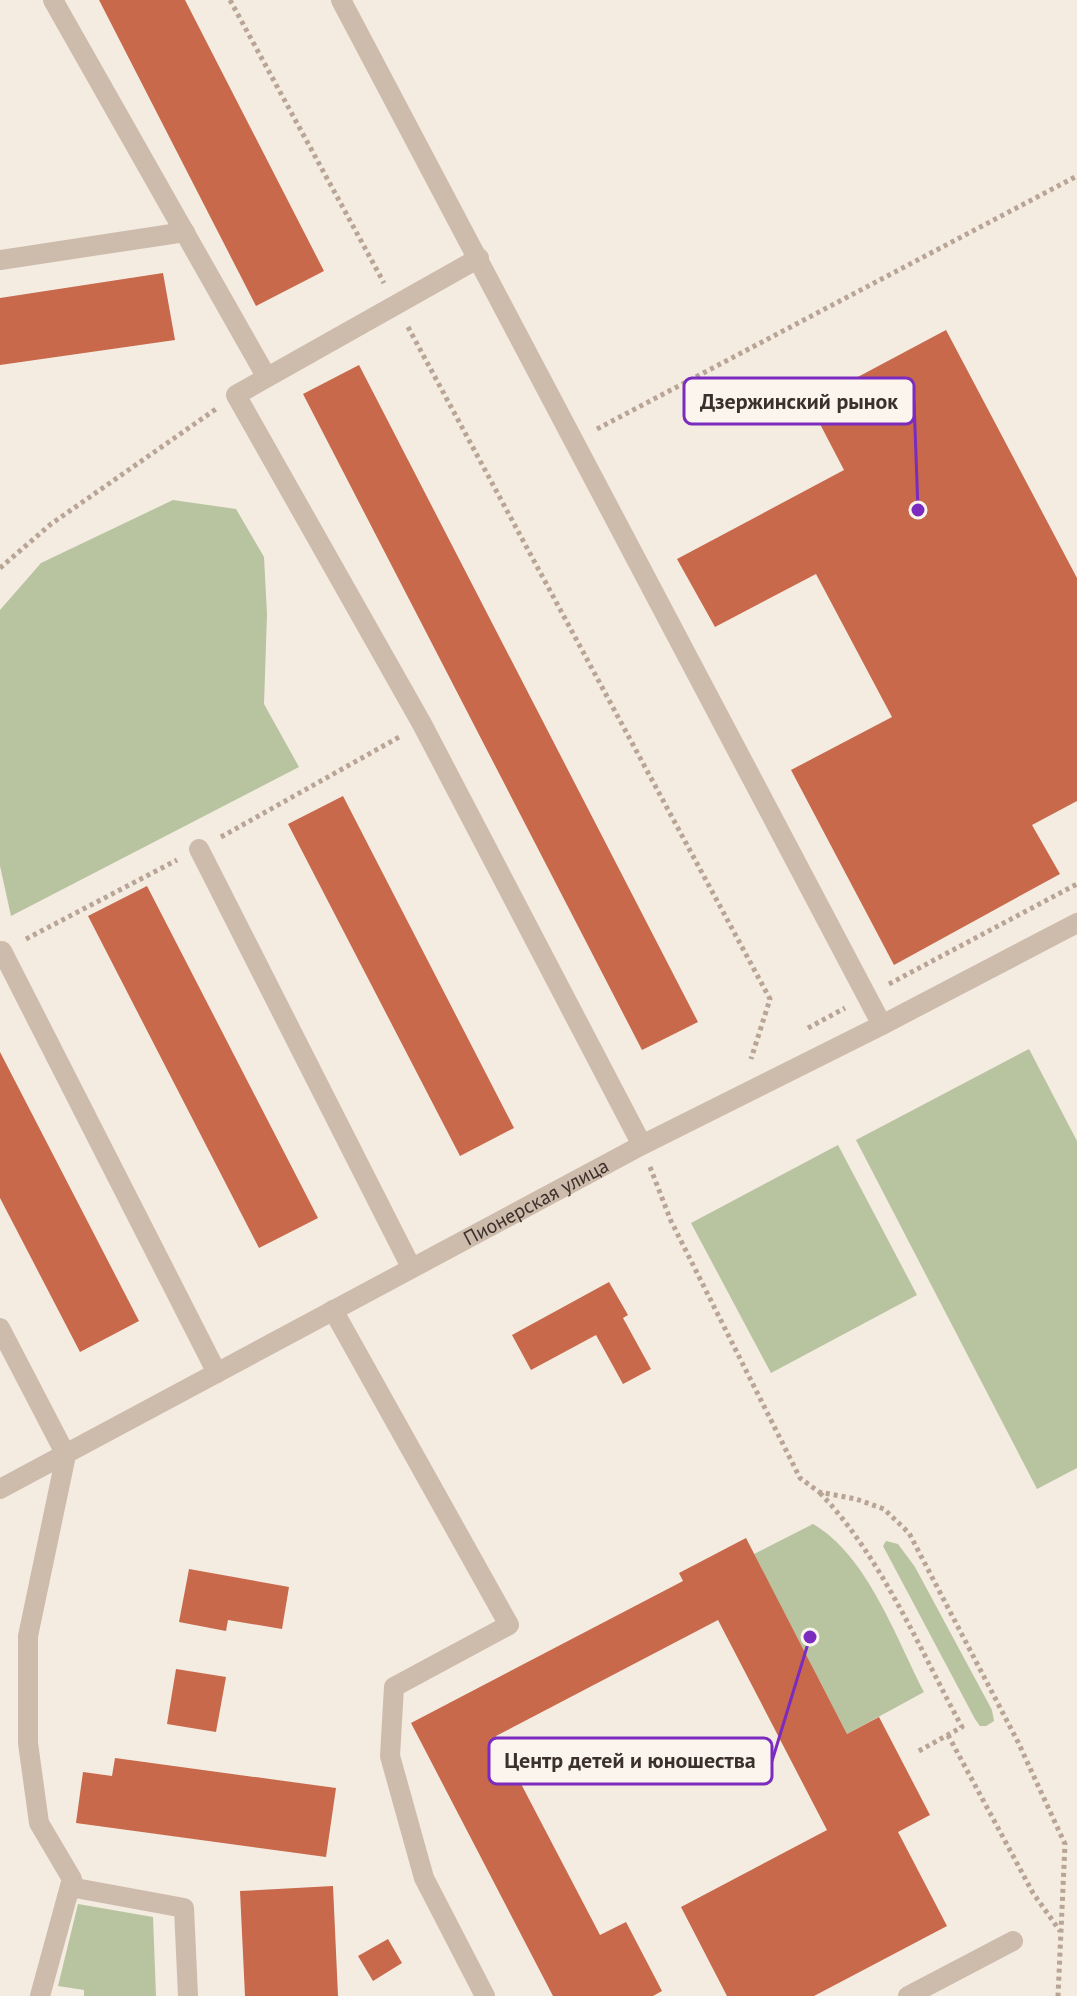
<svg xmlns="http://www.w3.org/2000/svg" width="1077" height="1996" viewBox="0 0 1077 1996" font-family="'PT Sans',sans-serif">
	<rect width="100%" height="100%" fill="#f4ebe1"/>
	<!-- green -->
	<path fill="#b8c4a0" d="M173,500L236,509L264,557L267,614L264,704L299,767L11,916L0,866V610L41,563Z
		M1029,1049L1077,1141V1468L1037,1489L856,1140Z
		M838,1145L917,1295L771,1373L691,1223Z
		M813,1524C867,1555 896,1638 924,1692L847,1734L754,1554Z
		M886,1541L898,1544L915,1567L992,1710L994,1721L986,1726H980L975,1719L883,1546Z
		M78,1904L153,1917L156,1996H84V1990L58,1986Z"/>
	<!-- building -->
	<path fill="#c8694b" d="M99,0H185L324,271L256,306Z
		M163,273L175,340L0,365V298Z
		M946,330L1077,578V801L1032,825L1060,874L894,965L791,770L892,717L816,574L715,627L677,559L844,470L809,403Z
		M359,365L698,1022L642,1050L303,394Z
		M343,796L514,1128L460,1156L288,824Z
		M147,886L318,1218L259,1248L88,916Z
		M0,1052L139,1321L80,1352L0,1198Z
		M609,1282L628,1315L623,1318L651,1369L623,1384L596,1335L531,1370L512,1335Z
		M746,1538L847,1734L879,1717L930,1815L898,1832L947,1926L814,1996H727L681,1907L827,1830L718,1620L496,1736L600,1935L626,1922L662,1991L653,1996H553L411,1723L683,1581L679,1573Z
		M189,1569L289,1587L282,1629L228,1620L226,1631L179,1622Z
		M176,1669L226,1677L216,1732L167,1724Z
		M115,1758L336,1788L326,1857L76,1823L83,1772L112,1776Z
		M333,1886L338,1996H245L240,1891Z
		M388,1939L402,1963L373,1981L358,1956Z"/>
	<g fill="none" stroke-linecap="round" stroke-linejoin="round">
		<!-- path -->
		<path stroke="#b9a596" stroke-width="5" stroke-dasharray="4 4" stroke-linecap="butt" d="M230,0L384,283
			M408,327L770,999L751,1059
			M597,429L1077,176
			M0,568L51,524L216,409
			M221,837L401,736
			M26,939L177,860
			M889,984L1077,884
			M808,1028L845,1008
			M650,1167L671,1221L800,1478L819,1492L856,1499L884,1509L909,1533L1018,1742L1065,1844L1058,1996
			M820,1493C881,1556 920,1650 962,1727L917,1752
			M948,1735L1033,1893L1060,1931"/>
		<!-- minor -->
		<g stroke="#cdbbac" stroke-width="20">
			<path d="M53,0L266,376"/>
			<path d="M341,0L882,1025"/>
			<path d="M479,258L236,395L422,724L642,1145"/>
			<path d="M0,260L185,232"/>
			<path d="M199,849L411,1267"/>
			<path d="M2,951L217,1373"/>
			<path d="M333,1310L509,1625L394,1687L390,1756L424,1878L485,1996"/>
			<path d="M0,1328L66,1455L28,1636V1743L39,1823L72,1879L40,1996"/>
			<path id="s1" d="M0,1489L642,1145L882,1025L1077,923"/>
			<path d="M70,1887L184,1908L188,1996"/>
			<path d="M908,1996L1013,1941"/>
		</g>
	</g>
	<g text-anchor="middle" stroke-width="6" stroke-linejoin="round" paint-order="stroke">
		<!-- street labels -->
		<g font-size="20" fill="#3b302b" stroke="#fbf5ee">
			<text dy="7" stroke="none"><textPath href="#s1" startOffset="608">Пионерская улица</textPath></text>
		</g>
	</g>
	<!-- callouts -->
	<path fill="none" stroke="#7b2cbf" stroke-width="3" d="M918 510L914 401M810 1637L772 1761"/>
	<g fill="#7b2cbf" stroke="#fbf5ee" stroke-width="3">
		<circle cx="918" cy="510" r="8"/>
		<circle cx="810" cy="1637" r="8"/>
	</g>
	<g fill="#fbf5ee" stroke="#7b2cbf" stroke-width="3">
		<rect x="684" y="378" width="230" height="46" rx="8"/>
		<rect x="489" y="1738" width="283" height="46" rx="8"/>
	</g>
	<g font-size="22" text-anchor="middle" font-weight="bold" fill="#3b302b">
		<text x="799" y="409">Дзержинский рынок</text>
		<text x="630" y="1768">Центр детей и юношества</text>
	</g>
</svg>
